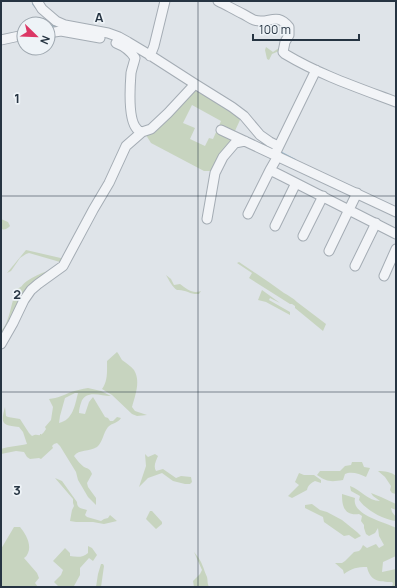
<svg xmlns="http://www.w3.org/2000/svg" width="397" height="588" viewBox="0 0 397 588" font-family="Manrope,sans-serif">
	<rect width="100%" height="100%" fill="#dfe4e9"/>
	<!-- green -->
	<path fill="#c7d4bf" fill-rule="evenodd" d="M266,47L273,52L279,48V51L272,54L269,60L267,59L265,50Z
		M193,89L237,115L240,120L234,133L219,126L221,121L192,105L183,123L195,128L190,139L205,146L209,138L213,139L217,130L232,137L214,171H204L151,143L146,135Z
		M1,219L8,222L10,226C7,229 5,230 1,229Z
		M26,250L65,259L60,262L29,253L26,254L20,258L11,271L7,273Z
		M239,262C254,272 269,282 284,293C289,296 293,298 297,302L326,324L323,331L295,308V306L292,304H290L249,278L252,273L237,263Z
		M48,271L52,272L37,282L1,341V331C9,324 11,304 15,294L14,289C23,288 21,285 27,281C33,277 41,273 48,271Z
		M166,275L171,279L174,285L180,284C187,289 192,294 201,291L199,294C191,295 185,289 177,290C172,287 169,280 166,275Z
		M262,290L280,303L270,298L269,300L290,312V315L266,302L258,300Z
		M117,352C119,354 120,357 122,360C126,363 131,366 134,370C141,381 135,396 132,407L135,411L147,415L137,416L132,414L112,395L102,389C108,381 107,371 107,361Z
		M88,388L101,391L111,396C101,396 85,389 81,403C80,406 79,409 79,413L85,414L89,402L93,397L105,417L108,418L110,421H113L117,417L121,418C118,423 112,423 108,427C103,433 103,442 97,447C89,452 79,449 74,456C77,460 80,464 84,467C89,469 90,469 92,474L87,483L88,487L96,498V505L88,497L81,485L78,480L76,472L60,446L57,443L54,444L52,446L53,448L41,459L39,458L30,459L27,457L24,452L16,451L1,454V449C10,446 18,446 27,444L23,432L19,427C3,425 0,425 5,407L6,416L8,417L20,419L29,433L32,436C39,432 39,440 46,429L45,427L51,420L53,407L49,399C58,398 64,395 71,392C77,390 82,389 88,388ZM75,393H78C75,405 73,420 59,423L60,416L65,398Z
		M145,454L148,457L155,454L158,456C156,461 153,466 156,471L163,469L176,478L181,476L191,477L192,482L190,484H185L173,481L162,473L148,478L139,487L146,466Z
		M352,462H362L364,467L370,468L366,477C360,474 351,471 345,474L343,480C331,482 327,482 317,475L320,471H340L345,466L351,465Z
		M378,471C384,471 392,472 396,476V494L392,493L390,490L391,486L385,477Z
		M299,473L304,475H314L321,480V483L315,481C311,483 308,485 307,490L292,498L288,496L299,485L295,482Z
		M55,478L62,481L77,502C77,509 82,508 87,510L85,515L87,517L101,521L104,519L108,518L110,515L117,521L104,524L93,522H76L70,521L72,510L74,506L73,503V499Z
		M350,486C361,490 368,501 380,501L373,496L371,493L381,497L396,504V510L391,508L392,512L396,517V521C384,520 366,510 359,500L360,496L351,491Z
		M342,494L355,498C351,515 385,522 396,528V556L383,562L382,572L396,569V587H392L393,583L392,582C379,582 370,581 367,567C357,567 352,568 344,574L343,570L335,563H342L345,561L354,552L359,551L361,549L363,545L367,548L376,544L379,548L384,545L379,536L378,528L375,533L369,536L366,534L364,528V525L361,521L362,516L359,514C344,516 342,506 342,494Z
		M312,504L320,510L327,512L342,520L357,532L361,536L355,539L349,535L344,536L324,522L323,517L305,508V505Z
		M150,511H152L162,522V524L156,529L146,519Z
		M14,527H20C25,533 32,544 28,553C27,555 26,557 24,558L37,573L39,578L35,583L38,587H1V549Z
		M88,546L92,548L97,555L93,561L89,558L80,568V575L74,586L76,587H59L54,582L61,575L63,570L53,561L65,548L70,553V556C76,557 83,558 88,553Z
		M194,552C203,563 202,565 207,577C208,581 207,583 209,587H194L193,581L200,574L202,570Z
		M101,564H103L104,566L101,587H96L98,574Z"/>
	<g fill="none" stroke-linecap="round" stroke-linejoin="round">
		<!-- stream -->
		<path stroke="#96b8cd" stroke-width="2" d="M33,1V4L37,9
			M48,27L57,25
			M261,141L272,149
			M280,152L295,160"/>
		<!-- minor casing -->
		<g stroke="#a4acb4" stroke-width="11">
			<path id="minor" d="M37,1L42,9L56,21L65,25L108,33L119,37L128,42L153,57L195,84L232,107L244,116L260,135L270,142L278,146
				M218,1C226,5 235,10 243,14C247,16 251,19 254,20C269,25 276,11 289,27V35L285,42L283,52L285,54C320,75 359,88 396,102
				M48,33L61,31L100,38
				M1,40L24,35
				M116,43C124,46 130,50 135,58C134,63 132,68 131,73C130,86 128,120 137,129C138,131 140,131 142,132L151,129L168,113L195,84
				M150,56L154,46L165,1
				M221,130L396,212
				M276,152L316,70
				M270,170L284,177L396,234
				M248,214L270,170L278,156
				M207,219L215,173L223,157L235,143L245,141
				M275,226L296,183
				M303,236L323,196
				M329,251L357,193
				M355,266L376,223
				M384,276L396,249
				M1,344L13,323L24,300L31,290L38,284L63,266L93,210L109,183L126,146L142,132"/>
		</g>
		<!-- minor -->
		<use href="#minor" stroke="#f2f4f7" stroke-width="9"/>
	</g>
	<!-- grid -->
	<path fill="none" stroke="#263442" stroke-width="1" stroke-opacity="0.55" d="M198,1V587M1,196H396M1,392H396"/>
	<g font-size="13" text-anchor="middle" font-weight="bold" fill="#263442" stroke="#eef3f7" stroke-width="3.5" stroke-linejoin="round" paint-order="stroke">
		<text x="99" y="22">A</text>
		<text x="17" y="103">1</text>
		<text x="17" y="299">2</text>
		<text x="17" y="495">3</text>
	</g>
	<!-- border -->
	<rect width="397" height="588" fill="none" stroke="#263442" stroke-width="4"/>
	<!-- north arrow -->
	<g transform="translate(36 36) rotate(113)"><circle r="19" fill="#eef3f7" stroke="#9ea7af"/>
	<path d="M0-3L7 15L0 10L-7 15Z" fill="#db3765"/>
	<text y="-6" font-size="11" font-weight="bold" text-anchor="middle" fill="#263442">N</text>
	</g>
	<!-- scale -->
	<path d="M253 34v6h106v-6" fill="none" stroke="#263442" stroke-width="2"/>
	<text x="259" y="34" font-size="12" fill="#263442" stroke="#eef3f7" stroke-width="3" paint-order="stroke">100 m</text>
</svg>
